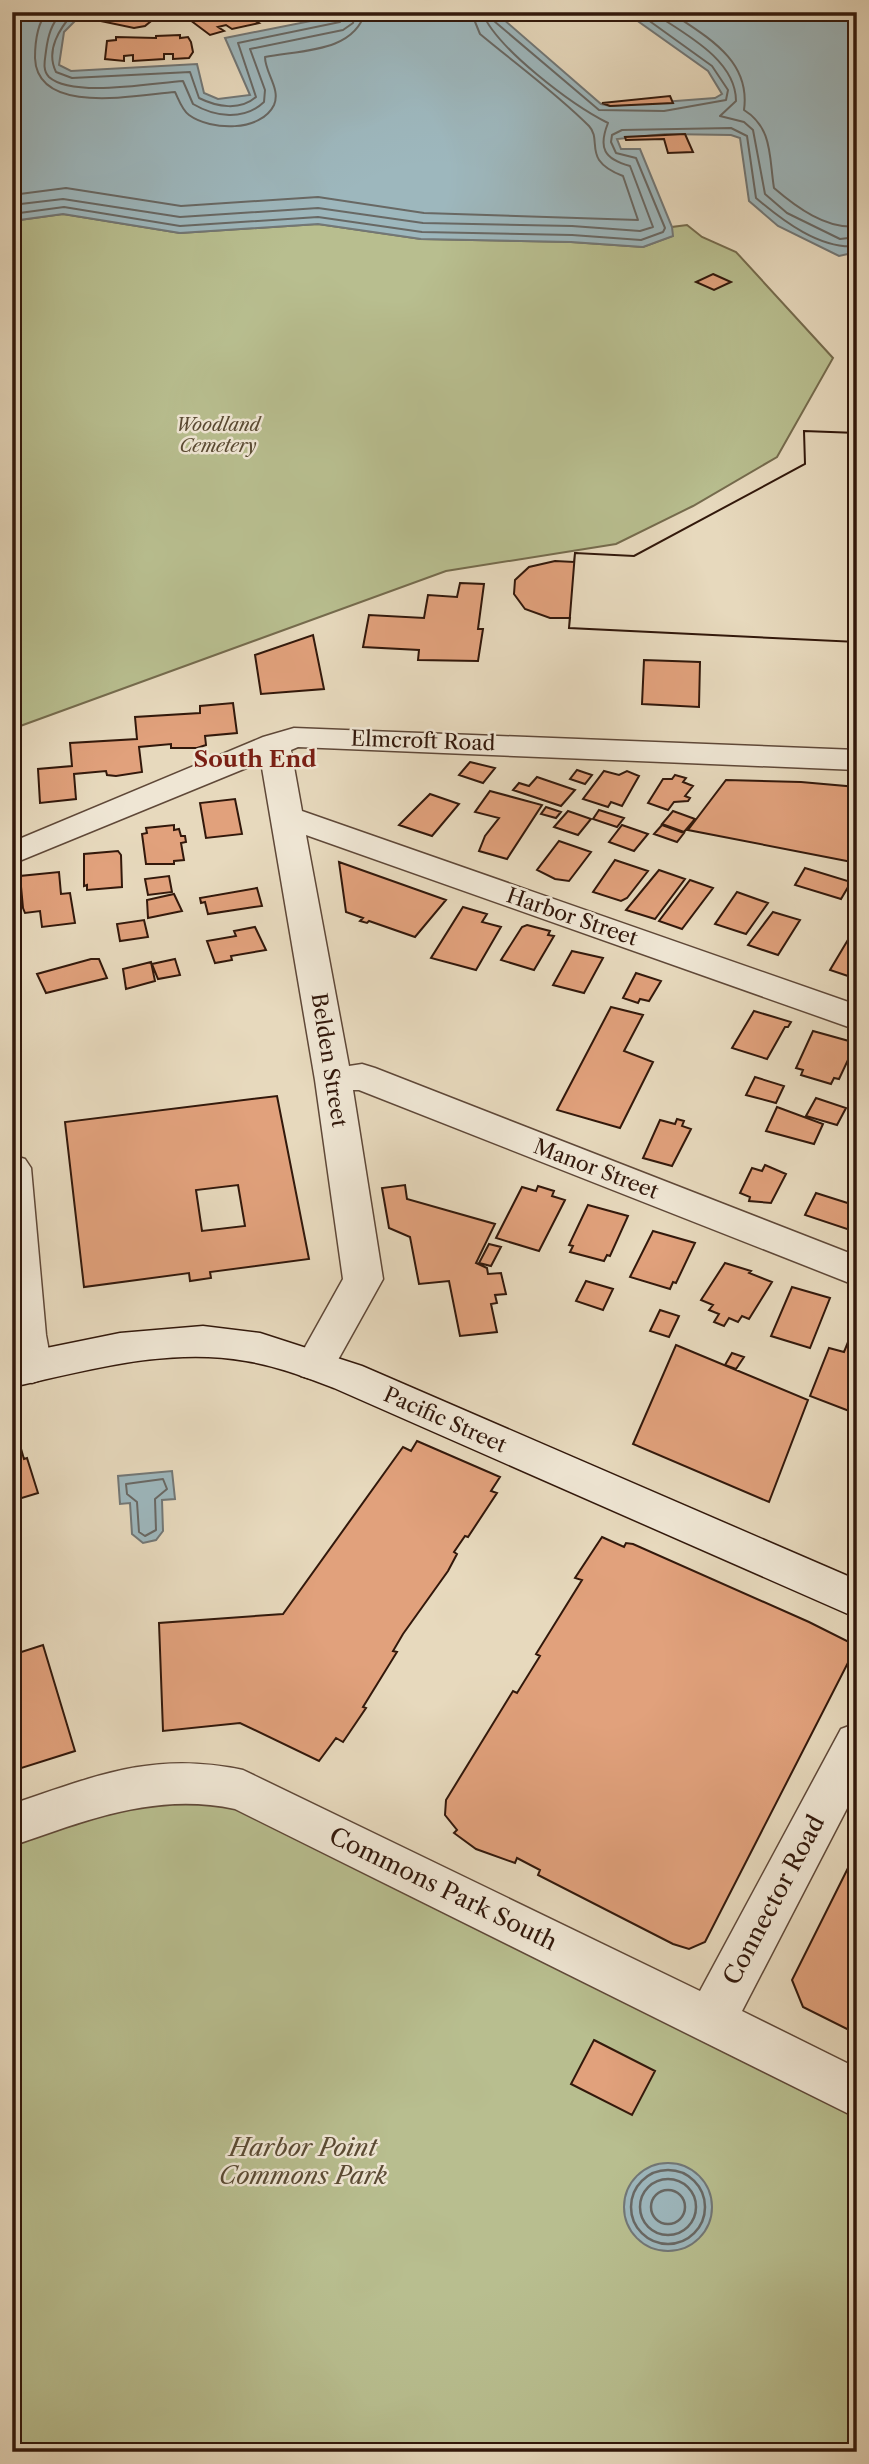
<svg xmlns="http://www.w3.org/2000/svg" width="869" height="2464" viewBox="0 0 869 2464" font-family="'Libre Caslon Text',serif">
	<rect width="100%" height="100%" fill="#e7d9bd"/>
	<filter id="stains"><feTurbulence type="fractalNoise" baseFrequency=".00286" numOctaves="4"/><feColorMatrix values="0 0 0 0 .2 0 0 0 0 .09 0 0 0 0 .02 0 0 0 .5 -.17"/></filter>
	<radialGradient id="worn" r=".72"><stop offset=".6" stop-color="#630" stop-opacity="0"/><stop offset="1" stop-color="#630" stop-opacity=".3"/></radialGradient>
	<!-- green -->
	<path fill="#b8be8f" stroke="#756b4d" stroke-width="2" d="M63,214L180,233L318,224L421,239L571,242L643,247L672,236V227L687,225L702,237L736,252L833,358L777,457L693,506L616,544L446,571L12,729V221Z
		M133,1800L240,1804L857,2116V2452H12V1840Z"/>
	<!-- water -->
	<path fill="#9db7bd" stroke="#727776" stroke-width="2" d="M12,12H84L64,32L59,65L71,71L197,64L204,93L218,99L250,95L225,38L356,12H495L601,104L610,106L715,98L722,94L708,71L625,12H857V252L839,256L778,226L749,201L740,138L731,135L665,134L617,139L621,149H640L672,227L673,236L643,247L571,242L421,239L318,224L180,233L63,214L12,221Z
		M172,1471L175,1499L162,1500L163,1531L156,1540L143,1543L132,1534L130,1503L120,1504L118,1476Z
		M624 2207a44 44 0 1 1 88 0a44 44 0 1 1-88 0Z"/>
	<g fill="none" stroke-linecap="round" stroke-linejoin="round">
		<!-- shore-far1 -->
		<path stroke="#686864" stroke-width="2" d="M47,12C37,24 35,43 35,58C37,116 136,95 175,92C179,100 182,110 189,115C211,131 261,132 274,105C281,89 265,73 265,57C299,50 354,53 365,12
			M62,12C51,24 48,36 46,51C45,60 42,70 49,77C72,98 153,83 183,81L193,104C215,117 244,121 264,102L265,90L250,49L343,30L353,23L355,12
			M74,12C60,28 45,50 56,72L72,78L190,72L199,98C217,107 240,111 256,97L238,43L340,22L346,12
			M491,12L494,21L599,110L664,111L726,100L728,90L712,66L637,12
			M652,12C683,33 736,59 736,101L720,116L744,122L753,130L765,194L787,213L840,239L857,237
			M670,12C707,37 751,60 744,110C773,128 769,157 774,188C796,207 827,230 857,226
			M12,195L66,188L181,206L318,197L424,213L638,220L623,176C581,160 603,141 589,126C556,93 516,64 480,34L471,12
			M12,205L63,199L180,217L318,208L423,223L572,226L640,231L653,227L630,166C604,159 598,148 608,123C572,105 496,48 482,12
			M12,214L64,207L180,226L318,217L422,232L572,235L641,240L663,232L665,228L636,158L616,153L611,142L612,135L622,130L731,128L747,136L756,198C783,221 821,250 857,246
			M163,1479L167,1489L155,1499L156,1530L145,1536L139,1532L137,1502L127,1494L126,1484Z"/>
		<!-- shore -->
		<path stroke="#686864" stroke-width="2.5" d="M631 2207a37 37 0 1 1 74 0a37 37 0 1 1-74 0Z
			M640 2207a28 28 0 1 1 56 0a28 28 0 1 1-56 0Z
			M651 2207a17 17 0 1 1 34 0a17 17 0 1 1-34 0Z"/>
	</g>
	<!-- building -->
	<path fill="#e1a17c" stroke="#32180b" stroke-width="2" fill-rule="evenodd" d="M114,12H155L150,16L156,17L145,26L134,28L91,19L99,13L109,15Z
		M277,12L280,18L266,21L261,17L253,19L259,23L232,29L226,25L218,27L224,31L210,35L186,17L194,15L191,13L194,12Z
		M180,35V38L188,37L191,42L193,52L189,58L173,59V54H164V59L133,61V55L124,56V61L105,59L107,41L116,40V37L156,38V36Z
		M670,96L673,103L610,106L602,103Z
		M685,134L693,152L668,153L664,139L626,140L625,137Z
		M713,274L731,282L714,290L696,282Z
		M804,431L857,433V642L569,628L570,618H550L525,609L514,594L515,580L529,567L555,561L574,562L575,553L634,556L805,464Z
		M804,431L857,433V642L569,628L575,553L634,556L805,464Z
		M460,583L484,584L478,629H483L478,661L418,660L419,650L363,647L369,615L424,618L428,595L457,597Z
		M313,635L324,689L261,694L255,655Z
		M644,660L700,662L699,707L642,704Z
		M233,703L237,733L205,736L206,745L197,748H171V744L139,747L142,772L116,776L107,775L106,771L74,774L76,799L40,803L38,769L72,766L70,743L137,739L135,717L200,713V706Z
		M470,762L495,768L483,783L459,775Z
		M577,770L592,775L585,784L570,779Z
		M604,771L619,775L627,771L639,776L622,806L611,802L608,807L583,799Z
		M675,775L686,778L683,782L693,786L685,796L690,798L688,801L674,802L668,810L648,803L663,779H672Z
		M537,777L575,790L561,806L513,790L519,783L529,786Z
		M726,780L801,782L857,787V863L688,830Z
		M490,791L542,805L507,859L479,851L485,836L499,818L475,812Z
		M430,794L459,804L432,836L399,825Z
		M235,799L242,834L206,838L200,803Z
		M546,807L561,812L556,818L541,814Z
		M599,810L624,818L617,827L593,819Z
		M568,811L591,819L578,835L554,827Z
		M673,811L695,819L684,832L662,824Z
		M174,825V830L179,829L181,836H185L186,842L181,843L184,860L174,861V864H146L142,834L147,833L146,828Z
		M622,825L648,834L634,851L609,842Z
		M662,825L684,833L677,842L654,834Z
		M559,841L591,852L569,881L555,879L537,870Z
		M118,851L121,855L122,887L87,890V885L84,886V854Z
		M615,860L648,871L627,898L621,901L593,892Z
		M339,862L446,900L415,937L369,921L367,923L360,921L363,918L346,912Z
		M805,868L851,882L841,899L795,885Z
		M659,870L685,879L655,919L626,910Z
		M59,872L61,894L70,893L75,923L42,927L40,911L25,913L23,908L20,876Z
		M169,876L172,892L148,895L145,879Z
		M690,880L713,888L682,929L659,921Z
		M257,888L262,906L254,907L208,914L205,902L201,903L200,898Z
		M737,892L768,903L746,934L715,924Z
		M174,894L182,911L148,918L147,900Z
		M463,907L487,914L482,922L501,927L476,970L431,958Z
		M773,912L800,920L778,955L748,945Z
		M144,920L148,937L120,941L117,924Z
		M527,925L550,931L548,935L554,936L534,970L501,960L522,927Z
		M255,927L266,950L231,956L232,960L215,963L207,941L236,936L234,931Z
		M852,933L857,935V979L830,970Z
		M572,951L603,958L584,993L553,985Z
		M91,959H99L107,978L46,993L37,974Z
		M175,959L180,975L158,979L152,964Z
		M151,962L155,981L126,989L123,969Z
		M636,973L661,981L649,1001L640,999L638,1003L623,998Z
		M611,1007L643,1015L624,1051L653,1062L620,1128L557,1110Z
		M754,1011L791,1022L788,1027H785L767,1059L732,1048Z
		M813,1031L856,1043L839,1079L834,1078L831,1084L801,1075L803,1070L796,1068Z
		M755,1077L784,1086L776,1103L746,1095Z
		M277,1096L309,1259L210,1272L211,1278L190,1281L189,1273L84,1287L65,1122ZM238,1185L245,1226L202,1231L196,1190Z
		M816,1098L846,1108L837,1125L806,1116Z
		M777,1107L823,1124L814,1144L766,1131Z
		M677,1119L684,1121L682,1126L691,1129L672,1166L643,1158L660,1120L675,1124Z
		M765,1165L786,1174L771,1203L749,1201L750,1197L740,1193L752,1168L762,1171Z
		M405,1185L407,1199L495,1224L476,1263L487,1268L488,1274L501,1273L506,1294L495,1295L497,1303L491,1304L497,1332L460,1336L449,1281L419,1284L410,1237L389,1228L382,1188Z
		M538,1186L554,1191L552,1196L565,1200L539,1251L496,1238L522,1187L536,1191Z
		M816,1193L857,1206L853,1231L805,1215Z
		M588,1205L628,1216L610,1256L607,1255L604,1261L570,1252L573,1246L569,1245Z
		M653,1231L695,1243L676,1283L673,1282L670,1289L630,1277Z
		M489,1244L501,1247L491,1266L479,1263Z
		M725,1263L751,1271L749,1273L772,1282L749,1319L742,1316L738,1322L729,1318L724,1326L714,1322L719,1314L709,1310L713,1305L701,1300Z
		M586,1281L613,1289L603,1310L576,1301Z
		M792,1287L830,1298L810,1348L771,1336Z
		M660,1310L679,1316L669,1337L650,1331Z
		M857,1320V1414L810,1396L829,1348L844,1352Z
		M676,1345L808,1400L769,1502L633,1444Z
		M732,1353L744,1357L736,1369L725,1365Z
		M12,1418L24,1459L27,1458L38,1493L12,1501Z
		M417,1441L500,1477L491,1491L497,1493L468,1537L465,1536L454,1552L457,1554L448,1571L403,1634L393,1651L397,1652L363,1707L366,1708L343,1742L336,1738L319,1761L240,1723L163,1731L159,1623L283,1614L403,1447L411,1451Z
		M602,1537L624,1547L626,1543L633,1544L809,1622L849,1642L854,1651L705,1942L689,1949L673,1944L538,1875L540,1870L517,1858L515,1863L476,1849L454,1833L457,1830L445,1815L446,1800L513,1691L517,1693L540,1656L536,1654L582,1580L575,1578Z
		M43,1645L75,1751L12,1771V1655Z
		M857,1850V2034L803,2007L792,1980Z
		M594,2040L655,2071L632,2115L571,2084Z"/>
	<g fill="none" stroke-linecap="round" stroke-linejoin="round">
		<!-- street casing -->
		<g stroke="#5f4838" stroke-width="3">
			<path id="street" d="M294,728L857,750V770L298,747L291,750L302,811L857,1005V1030L306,835L349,1066L362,1064L375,1068L857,1256V1286L359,1090H353L383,1279L329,1376L315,1380L301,1376L295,1365L343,1279L315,1080L261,762L12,864V842L263,737Z
				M12,1155L25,1159L31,1168L46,1335L52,1367L46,1378L32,1383L18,1378L12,1368Z
				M857,1723V1789L742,2011L857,2068V2118L235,1809C156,1792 87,1820 12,1846V1804C96,1776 153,1751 243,1770L700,1991L841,1729Z"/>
		</g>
		<!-- secondary casing -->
		<g stroke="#32180b" stroke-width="3">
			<path id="secondary" d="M203,1326L260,1333L362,1366L857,1580V1618L334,1388C305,1377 277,1366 246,1361C169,1347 88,1370 12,1387V1355L120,1333Z"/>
		</g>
		<!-- street -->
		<use href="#street" fill="#efe6d4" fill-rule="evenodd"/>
		<!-- secondary -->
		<use href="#secondary" fill="#efe6d4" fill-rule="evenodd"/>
	</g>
	<g text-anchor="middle" stroke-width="5" stroke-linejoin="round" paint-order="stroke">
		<!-- far-park labels -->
		<g font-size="18" font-style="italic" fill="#5a4a33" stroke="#efe6d4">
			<text x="218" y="431">Woodland<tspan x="218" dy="21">Cemetery</tspan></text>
		</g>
		<!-- street labels -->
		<g font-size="21" fill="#32180b" stroke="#efe6d4">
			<text transform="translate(423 741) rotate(2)" y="7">Elmcroft Road</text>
			<text transform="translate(572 917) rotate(19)" y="7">Harbor Street</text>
			<text transform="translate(329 1060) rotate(81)" y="7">Belden Street</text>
			<text transform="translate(596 1169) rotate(21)" y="7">Manor Street</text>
			<text transform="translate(445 1420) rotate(24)" y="7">Pacific Street</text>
		</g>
		<!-- neighbourhood labels -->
		<g font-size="23" font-weight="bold" fill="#7a1f14" stroke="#efe6d4">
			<text x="255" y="767">South End</text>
		</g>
		<!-- near-street labels -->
		<g font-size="24" fill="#32180b" stroke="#efe6d4">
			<text transform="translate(443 1889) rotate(26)" y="8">Commons Park South</text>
			<text transform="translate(774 1900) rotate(-62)" y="8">Connector Road</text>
		</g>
		<!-- near-park labels -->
		<g font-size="24" font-style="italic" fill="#5a4a33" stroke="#efe6d4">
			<text x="303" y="2156">Harbor Point<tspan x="303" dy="28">Commons Park</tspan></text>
		</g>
	</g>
	<!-- margin -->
	<rect width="869" height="2464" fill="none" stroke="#e7d9bd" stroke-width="42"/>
	<rect x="14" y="14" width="841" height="2436" fill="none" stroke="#32180b" stroke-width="3.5"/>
	<rect x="21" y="21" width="827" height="2422" fill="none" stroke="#32180b" stroke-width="2"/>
	<rect width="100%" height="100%" filter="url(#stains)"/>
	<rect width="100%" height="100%" fill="url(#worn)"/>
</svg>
